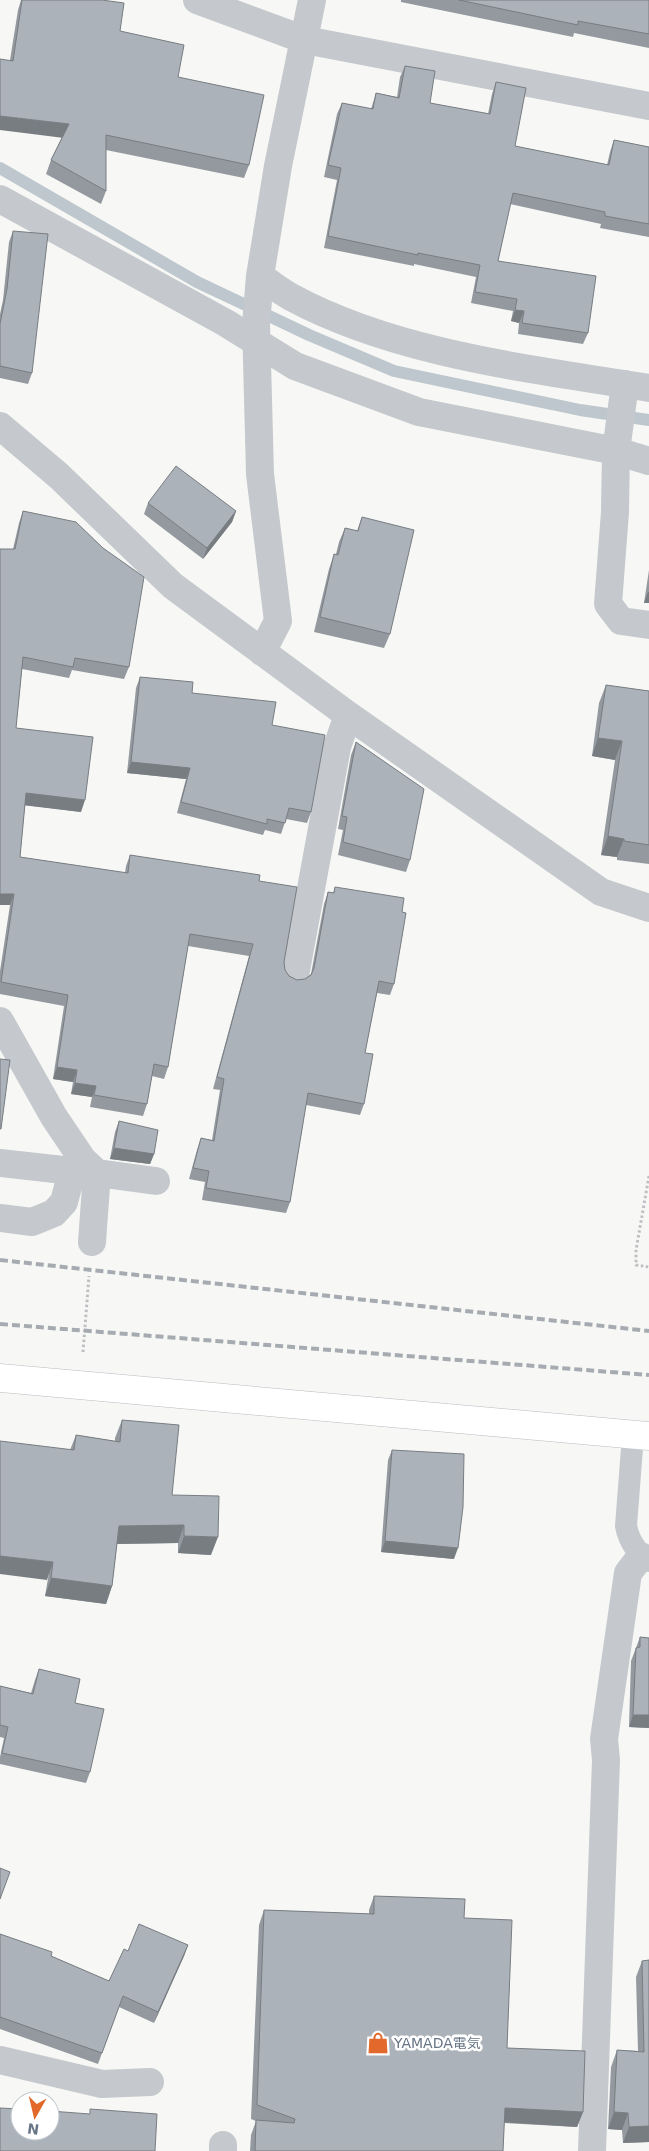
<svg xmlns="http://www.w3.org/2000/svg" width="649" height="2151" viewBox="0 0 649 2151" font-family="'DejaVu Sans','Noto Sans JP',sans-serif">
	<rect width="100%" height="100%" fill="#f7f8f5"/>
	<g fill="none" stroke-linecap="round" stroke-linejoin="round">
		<!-- stream -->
		<path stroke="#bec7cd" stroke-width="12" d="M0,168L197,282L309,335L394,371L580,410L649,420"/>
		<!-- secondary casing -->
		<g stroke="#b8bcc1" stroke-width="29">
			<path id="secondary" d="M0,1378L649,1436"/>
		</g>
		<!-- path -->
		<path stroke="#bdbfc2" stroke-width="3" stroke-dasharray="2.5 2.5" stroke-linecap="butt" d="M649,1176L636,1250V1265L649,1267
			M83,1352L89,1276"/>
		<!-- lane -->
		<path stroke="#c5c8cc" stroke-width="22" d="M633,1435L626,1526C629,1541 636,1552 649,1561"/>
		<!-- street -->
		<path stroke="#c5c8cc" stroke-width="28" d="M197,0L305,40L649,106
			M0,199L226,323L295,366L419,412L616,451L649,461
			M260,276C270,283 280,291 291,297C396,354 532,369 649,388
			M625,384L616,451L615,512L608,604L621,621L649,625
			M0,426L59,476L173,586L348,715L601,892L649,908
			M262,652L278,621L260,474L256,324L260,276L278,166L312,0
			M295,976L337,747L348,715
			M0,1021L54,1117L83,1160L97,1173L156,1181
			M0,1163L72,1171
			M0,1218L32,1222L54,1213L64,1202L72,1171L83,1160
			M92,1242L97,1173
			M0,2060L102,2084L150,2082
			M223,2151V2145
			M592,2151L606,1760L604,1739L628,1573L641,1556"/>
		<!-- secondary -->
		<use href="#secondary" stroke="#fff" stroke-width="28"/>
		<!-- rail -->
		<path stroke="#a6abb1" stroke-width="4" stroke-dasharray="8 4" stroke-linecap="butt" d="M0,1260L649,1331
			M0,1324L649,1375"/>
	</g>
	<!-- wall -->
	<path fill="#93999f" d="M21,0H102L120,31L178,77L249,165L244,178L106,150V191L101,204L46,174L51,160L62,137L10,60L18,10Z
		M401,0H649V48L574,33L573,37L401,2Z
		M405,66L430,103L488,114L492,94L496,82L515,146L607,165L610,152L614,140L649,147V237L600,228L601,224L510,204L498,261L588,333L583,344L518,334L519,323L511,321L513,311L471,303L476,277L414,264V266L324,248L337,180L324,177L337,114L342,103L371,109L376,93L397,97L400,77Z
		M13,231L32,373L28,384L0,378V314L3,300L9,242Z
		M148,503L236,511L232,522L203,559L144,514Z
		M23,511L129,667L124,679L72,670L69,678L22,669L16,728L81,812L25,805L20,857L125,873L126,866L130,855L259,881L284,962L285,970L289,976L297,980L305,979L311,974L324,904L328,892L333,893L335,887L402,912L394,984L390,995L377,993L365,1053L364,1104L360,1115L306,1105L290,1202L286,1213L202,1200L205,1182L189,1179L197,1150L201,1138L212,1140L220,1090L213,1089L249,956L188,946L168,1067L164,1079L152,1076L147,1104L143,1116L90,1107L92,1097L71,1094L73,1082L53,1079L64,1006L0,994V971L10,905L13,549L19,523Z
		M362,517L390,634L384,648L314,632L329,569L334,554H336L339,542L345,528L357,531Z
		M649,570V603H644Z
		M140,677L192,693L272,725L311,812L307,823L286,819L281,834L265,830L263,835L177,813L186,779L127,773L136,688Z
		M606,685L649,691V864L617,860V857L601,855L615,760L592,756L599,703Z
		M356,742L410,860L406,872L338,855L343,830L338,829L351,755Z
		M119,1121L154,1154L150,1164L110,1159L115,1132Z
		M122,1420L172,1495L211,1555L178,1553V1543L117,1544L112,1586L106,1604L45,1596L70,1450L76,1435L115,1441V1438Z
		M392,1450L454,1559L381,1552L388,1460Z
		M640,1637L649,1638V1728L629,1727L631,1661Z
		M39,1669L75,1703L90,1772L86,1783L0,1764V1757L4,1738L0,1737V1686L31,1693L35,1680Z
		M374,1896L464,1918L507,2048L583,2112L577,2127L504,2123L503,2151H250L251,2135L256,2121L251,2119L259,1925L264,1910L369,1914V1910Z
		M0,1934L109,1981L128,1951L188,1945L184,1956L154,2023L119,2007L98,2064L0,2029Z
		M649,1960V2142L623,2143L622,2130L608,2129L611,2067L617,2050L638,2051L636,1977L642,1961Z"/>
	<!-- shaded-wall -->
	<path fill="#787d82" d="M0,116L69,124L64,138L0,130Z
		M515,310L524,311L519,323L511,321Z
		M236,511L232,522L203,559L207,548Z
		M648,592H649V603H644Z
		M598,738L622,741L615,760L592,756Z
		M131,762L190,768L186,779L127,773Z
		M26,793L85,800L81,812L22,805Z
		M608,836L624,839L617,857L601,855Z
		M0,894H14L10,905H0Z
		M57,1067L77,1070L73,1082L53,1079Z
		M75,1083L96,1086L92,1097L71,1094Z
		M114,1148L154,1154L150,1164L110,1159Z
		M184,1525L178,1543L113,1544L119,1526Z
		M184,1536L218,1537L211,1555L178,1553Z
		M385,1541L458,1548L454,1559L381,1552Z
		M0,1556L53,1562L47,1580L0,1574Z
		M51,1578L112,1586L106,1604L45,1596Z
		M633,1715H649V1728L629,1727Z
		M188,1945L184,1956L154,2023L158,2012Z
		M505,2108L583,2112L577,2127L499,2122Z
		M614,2112L628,2113L622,2130L608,2129Z
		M649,2126V2142L623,2143L629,2127Z"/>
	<!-- building -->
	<path fill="#abb2b9" stroke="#787d82" d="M22,0H102L124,3L120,31L184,45L178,77L264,95L249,165L106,135V191L51,160L69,124L0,116V59L13,61Z
		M459,0H649V34L578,21V25Z
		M405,66L435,71L430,103L490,114L496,82L526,88L515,146L609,165L614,140L649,147V224L605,216V212L513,193L498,261L596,276L588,333L522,323L524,311L515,310L517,299L475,292L480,265L418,253V255L328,236L341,168L328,165L342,103L373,109L376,93L399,98Z
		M13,231L48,234L32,373L0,366V324L7,289Z
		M176,466L236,511L207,548L148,503Z
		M23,511L76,522L103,548L144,577L129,667L75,658L73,667L23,657L16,728L93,737L85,800L26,793L20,857L128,873L130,855L260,875L259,881L297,887L284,962L285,970L289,976L297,980L305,979L311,975L314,968L328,892L334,893L335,887L404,898L402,912L406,913L394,984L379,981L365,1053L373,1054L364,1104L308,1093L290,1202L206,1188L209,1171L193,1168L201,1138L214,1141L224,1079L217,1077L253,944L190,934L168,1067L154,1064L147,1104L94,1095L96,1086L75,1083L77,1070L57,1067L68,995L1,982L14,894H0V549H15Z
		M362,517L414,530L390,634L320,617L334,554L338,555L345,528L358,531Z
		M140,677L193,682L192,693L276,702L272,725L325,735L311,812L289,808L285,823L267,819V824L181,802L190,768L131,762Z
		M606,685L649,691V845L624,841V839L608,836L622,741L598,738Z
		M356,742L424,789L410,860L343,842L347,817L342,816Z
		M0,1059L10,1060L1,1129H0Z
		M119,1121L158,1130L154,1154L114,1148Z
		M122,1420L179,1425L172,1495L219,1496L218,1537L184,1536V1525L119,1526L112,1586L51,1578L53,1562L0,1556V1441L74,1450L76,1435L120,1442Z
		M392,1450L464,1454L463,1507L458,1548L385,1541Z
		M640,1637L649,1638V1715H633L636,1648L640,1647Z
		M39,1669L80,1679L75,1703L104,1709L90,1772L2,1753L8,1727L0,1725V1686L33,1694Z
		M0,1868L10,1872L0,1899Z
		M374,1896L465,1899L464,1918L512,1920L507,2048L585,2051L583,2112L505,2108L503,2151H255L256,2120L294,2123L295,2119L257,2105L264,1910L374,1914Z
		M139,1924L188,1945L158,2012L123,1996L102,2053L0,2017V1934L52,1952L51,1956L109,1981L124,1949L128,1951Z
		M649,1960V2126L629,2127L628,2113L614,2112L617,2050L644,2052L642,1961Z
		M0,2108L20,2109V2131H50V2111L90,2114V2109L157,2114L155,2151H0Z"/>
	<!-- icons -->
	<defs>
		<g id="shop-bare" transform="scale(1.725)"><path d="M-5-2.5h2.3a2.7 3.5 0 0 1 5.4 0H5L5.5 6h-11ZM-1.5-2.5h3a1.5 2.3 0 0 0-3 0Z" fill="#e2692b" stroke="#fff" stroke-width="2.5" paint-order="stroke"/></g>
	</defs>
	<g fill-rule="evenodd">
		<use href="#shop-bare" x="378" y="2043"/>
	</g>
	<g text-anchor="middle" stroke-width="5" stroke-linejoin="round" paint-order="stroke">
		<!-- poi labels -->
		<g font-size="14" fill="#677586" stroke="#fff" text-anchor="start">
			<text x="394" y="2048">YAMADA電気</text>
		</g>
	</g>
	<!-- north arrow -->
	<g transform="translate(35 2116) rotate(188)"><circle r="24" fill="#ffffff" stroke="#c2c8cf"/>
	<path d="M0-4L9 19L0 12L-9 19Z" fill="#e2692b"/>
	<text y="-8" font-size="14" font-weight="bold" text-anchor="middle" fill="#677586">N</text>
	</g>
</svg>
